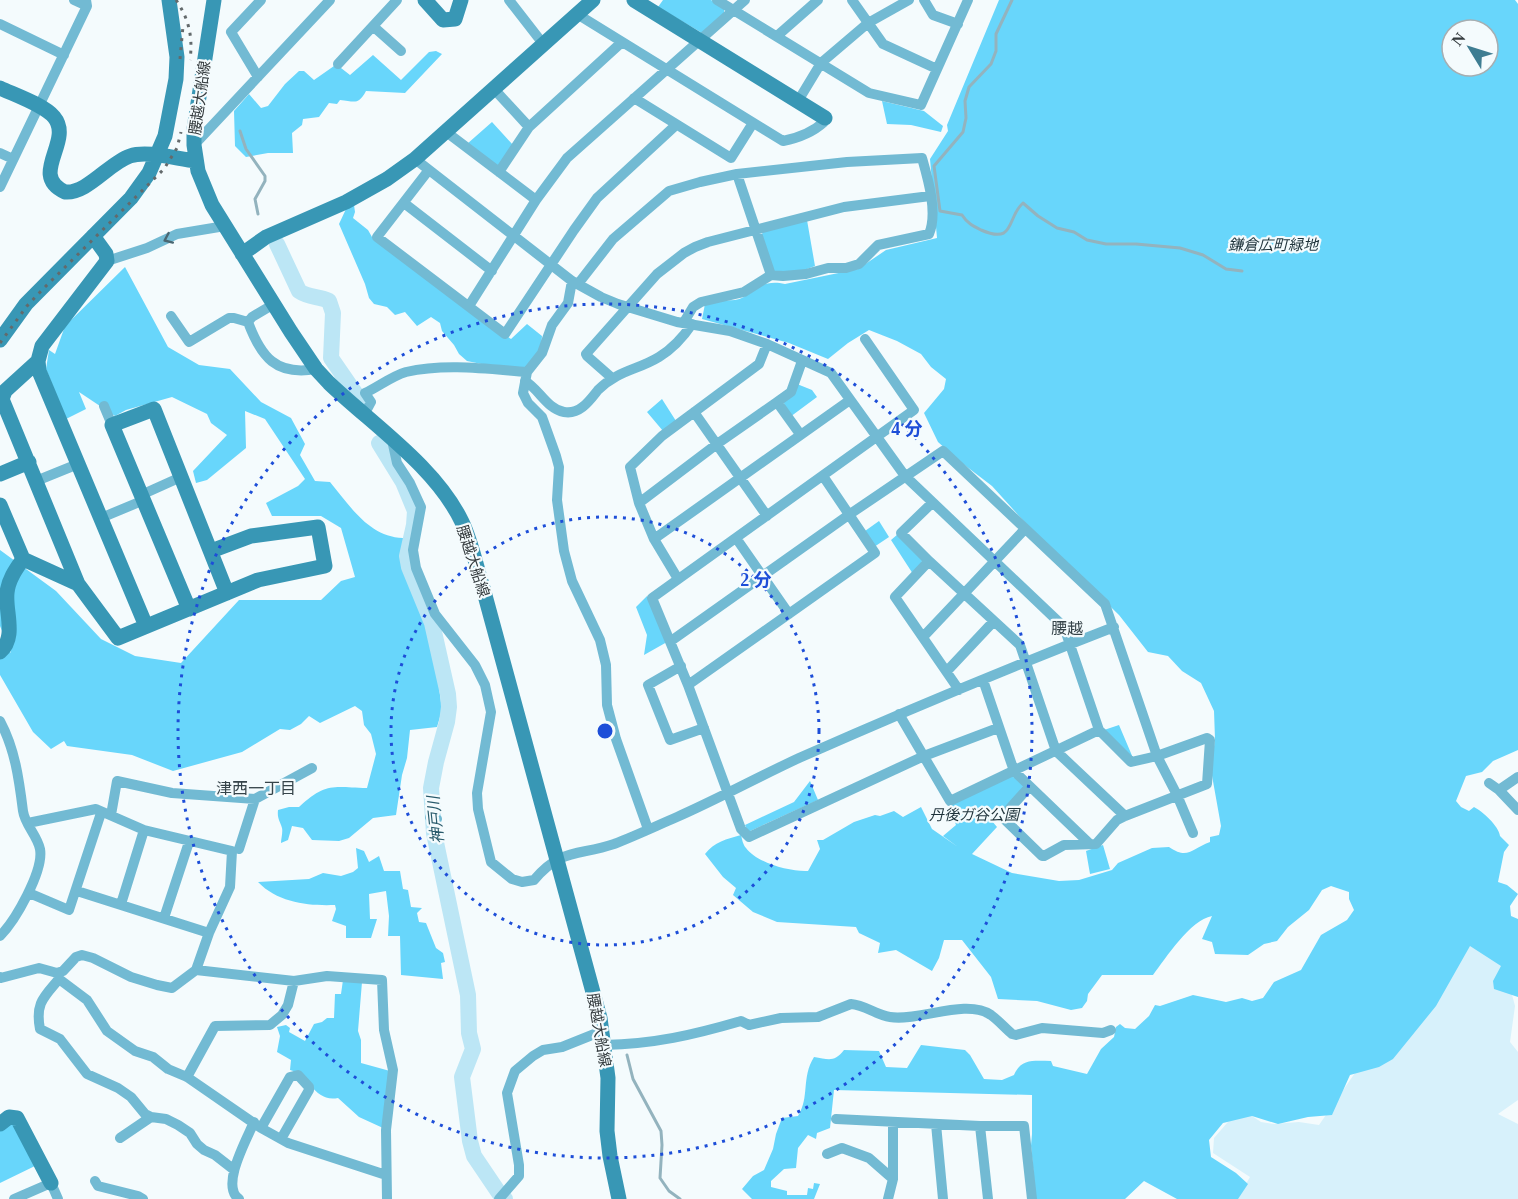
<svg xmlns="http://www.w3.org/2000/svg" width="1518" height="1199" viewBox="0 0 1518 1199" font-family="'Times New Roman','Noto Sans JP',serif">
	<rect width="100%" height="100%" fill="#f4fbfd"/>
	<!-- built -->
	<path fill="#d7f1fb" d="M1470,942L1504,964L1515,1006L1510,1042L1518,1052V1100L1498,1114L1518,1124V1199H1237L1250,1177L1213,1153L1214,1138L1240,1108L1261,1122L1274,1124L1299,1122L1319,1125L1357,1070Z"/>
	<!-- green -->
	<path fill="#68d6fb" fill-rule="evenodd" d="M663,0H711L724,8V13L702,33L658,7Z
		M999,0H1515L1518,4V750L1493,761L1482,772L1466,776L1456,801L1461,807L1469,811L1474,807C1482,811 1499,826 1500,836L1509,845L1504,852L1498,882L1507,885L1518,894L1510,906L1511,916L1518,919V997L1494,989L1493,981L1501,966L1470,946L1436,1006L1393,1059L1379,1067L1350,1075L1332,1115L1308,1117L1278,1124L1252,1116L1223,1123L1209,1140L1211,1157L1236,1173L1248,1184L1238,1199H1177L1144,1181L1125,1199H1036L1031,1146L1032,1134V1095L834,1090L830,1128L817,1133L816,1139L808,1135L798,1148L796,1168L784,1169L771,1181V1187L787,1191V1195H807L808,1188L813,1189L814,1183L820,1184L814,1199H752L742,1189L753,1176L764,1170L773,1149L776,1134L782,1118L798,1116C810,1097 801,1078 814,1057C828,1059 834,1063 844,1050L879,1051L886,1067L907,1068L921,1045L965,1050L970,1055L984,1079L1002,1080L1014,1075C1021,1058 1035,1061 1051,1061L1053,1066L1087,1074L1101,1049L1114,1037L1116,1027L1120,1024L1125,1028L1135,1029L1149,1016L1155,1005L1160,1006L1193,995L1226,1002L1242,998L1252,1001L1263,998L1274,982L1301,970L1321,935L1347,920L1354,910L1349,899V892L1331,886L1322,890L1309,910L1288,927L1277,941L1264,944L1248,955L1215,954L1212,942L1202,939L1212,916C1190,920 1166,958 1153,975H1102L1088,994L1087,1001L1082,1008L1071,1010L1037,1001L998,999L991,977L962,940H944L939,958L932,971L896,950L878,953L880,943L859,933L856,927L777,922L753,912L733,895L736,888L723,877L705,854C714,842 727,839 741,835C742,839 743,845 746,848C757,863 790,872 808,871L820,849L817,840H823L854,822L875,815L880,816L894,811L903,817L921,807L932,829L958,847L943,836L956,825L949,806L1010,776L1016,778L1024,785V789L992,821L997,827L972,854L1012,873L1059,881L1079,880L1112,870L1118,863L1152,848L1169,847C1188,860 1191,849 1210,842V837L1219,835L1221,826L1211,770L1215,739L1214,711L1201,683L1182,671L1168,656L1148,652L1119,615L1031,529L992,486L958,460L938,442L924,413L944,389L946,379L931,367L921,354L897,341L869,330L848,343L828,359L789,343L702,319L706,299C715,300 726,301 735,300C754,297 757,278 785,284L858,269L886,250L937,238L930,159L948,131L947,125ZM1452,30H1488V66H1452Z
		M436,51L442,54L405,93L366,91C358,106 354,101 340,100L337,104L329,103L319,117L303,119L302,125L292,133L293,153H268L246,157L235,146L234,111L249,94L261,108L268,106L285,84L299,71H304L314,80L334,66L341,68L350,75L373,55L401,80L429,52Z
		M882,101L924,111L943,126L941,132L911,125L887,124Z
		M492,122L513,145L499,167L467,144Z
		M354,205L355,212L353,218L368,230L372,237L469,310L511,339L527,324L542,336L540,360L524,373L467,361L459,354L454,345L442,331L440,323L431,317L417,326L405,312L395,315L387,307L374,304L369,298L365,284L339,224L346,209Z
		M807,220L815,266L799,272L773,271L761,236L763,232Z
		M125,267L168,347L199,365L230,369L261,402L291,418L305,444L300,455L315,481L330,482C350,506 369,537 403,538V548L407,571L432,635L442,710L437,727L410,730L407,758L402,775L396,815L373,818L349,838L339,841L312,840L303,828L292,826L288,840L281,843C281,839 283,832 282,828C280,821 277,819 278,810L289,807H299C326,782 332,787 367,788L376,754L371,734L364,725L362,711L355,706L320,723L309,716L301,724L290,730L280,729L242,752L173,771L132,755L67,746L64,741L51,749L33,732L0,675V656L8,650L11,653L0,626V550L56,591L101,639L135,656L181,663L239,600H321L341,581L355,577L341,528L321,516H272L266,503L298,486L305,479L265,419L245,411L246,448L207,480L196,483L193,471L227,435L211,423L207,414L172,397L126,410L115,416L79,392L86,409L66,419L46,369L49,350L55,354L65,326Z
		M797,384L812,390L817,397L790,417L783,401Z
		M662,399L676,421L663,431L647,412Z
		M879,521L889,537L874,547L865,531Z
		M898,534L923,560L913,574L891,540Z
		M647,596L667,642L644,655L647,635L636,607Z
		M1119,725L1133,758L1104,730Z
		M810,781L818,800L748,832L745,825L794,802Z
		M1103,845L1110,869L1090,874L1086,851Z
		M356,848L364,851L369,862L379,856L384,871H400L403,889L408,890L411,907L422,908L417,913L419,922L426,923L436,948L443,953L445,962L441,963L443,979L401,975L400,936H388L389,916L386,891L369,894L370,919H377L371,938H346V926L332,921L336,909L335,905C309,906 278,903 258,882L309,879L323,873L341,876L353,872L358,868Z
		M343,980L362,982L358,1031L361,1040V1063L390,1071L383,1128L359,1117L338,1098C315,1103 309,1075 290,1070L291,1060L277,1052L280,1036L277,1027L286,1025L290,1028L289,1032L305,1041L314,1024L322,1022L327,1018H334L335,994H341Z
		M7,1124H14L37,1165L0,1183V1131Z"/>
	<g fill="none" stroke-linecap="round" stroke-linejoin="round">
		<!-- stream -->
		<path stroke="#93b3be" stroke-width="3" d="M1012,0L996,34V51L991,64L969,87L965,101L966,118L963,132L934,166L940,211L962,215C967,223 973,226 981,230C1016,245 1006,218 1023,203L1038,216L1057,228L1074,232L1087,240L1106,244H1136L1180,248L1203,255L1226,269L1242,271
			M240,131L246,149L265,176V181L255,199L258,214
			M627,1055L633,1079L661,1131L662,1145L660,1178L669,1191L680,1199"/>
		<!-- river -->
		<path stroke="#bce6f5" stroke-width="16" d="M277,244L299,291C309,298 319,296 329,301L333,313L331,358L360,400
			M379,443L403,482L415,511L414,525L407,556L409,567L432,623L448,694L449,707L447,722L436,762L431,788L434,833L468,995L469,1033L473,1049L462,1077L470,1141L474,1156L499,1193L505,1199"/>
		<!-- street -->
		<path stroke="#72bad3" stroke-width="10" d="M74,0L87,6
			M509,0L544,45
			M717,0L869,93L921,105L968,0
			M852,0L883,44L937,69
			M924,0L933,15L958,24
			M577,14L783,141C798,138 812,133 824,122L825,118
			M0,24L64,55
			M374,27L401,51
			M777,36L818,0
			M338,64L397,0
			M258,77L231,32L261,0
			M494,89L529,127
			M634,98L731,158L753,123
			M798,101L821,63L868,23L909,0
			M445,131L536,200
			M194,145L330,0
			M0,153L13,159
			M415,159L572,281L601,297L618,304L677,322L730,331L767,344L831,373L905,476L1064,627L1099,730L1131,762L1157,756L1207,738L1210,740L1207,784L1125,816L1117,820L1096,844L1064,845L1044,856H1042L1002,817L1029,787
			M428,171L377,237L505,334L574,230L597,198L676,125
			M499,172L529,127L622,42
			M0,187L87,6L86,0
			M404,203L492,271
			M107,261L147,248L177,234L225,226
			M572,281L568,303L552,325L542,353L527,372L523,393L528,403L542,417L556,456L559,467L557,500L564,551L572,581L600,640L606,665L607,705L616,739L648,829
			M578,284L613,239L669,191L700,182L737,174L847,162L922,158C928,179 938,213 929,234L878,245L859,264L846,268H828L806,274L783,276L771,275L737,174
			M274,304L252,317L248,322C261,357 276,376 316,369
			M469,306L536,200L567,158L745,0
			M171,316L189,342L229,318H234L248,322
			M684,322L693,307L701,302L744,292L771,275
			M865,339L914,410L652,598L688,685L741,829L749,837L924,756L998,728
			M612,378L587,356L586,354L657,274L684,253L695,247L708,242L844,207L930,196
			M525,381C539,389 547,409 564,412C580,415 590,400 598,390C618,370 638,370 659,357C672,349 684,336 692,324
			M777,402L791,392L802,361
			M104,406L112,425
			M694,412L767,516
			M364,415L371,402L365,393C378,387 392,376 406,372C445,363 488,369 527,372
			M392,440L397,463L410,483L421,507L413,550L416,568L435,614L475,665L485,685L491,712L477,793L478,809L491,862L512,879L522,882L534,880C561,848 578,856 614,844C635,836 656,826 677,817C718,799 758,777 799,758C903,712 1008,668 1114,627
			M36,481L78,464
			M141,495L181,477
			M639,503L717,444L777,402L800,434
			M932,503L901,533L929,561L895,597L959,690
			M101,518L144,500
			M736,538L789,614
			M654,539L850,400
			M929,561L1020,645L1056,751L1125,816
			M678,579L654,539L639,503L630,467L662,436L759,364L767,344
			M923,637L1025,529
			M671,641L850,514L943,451L1105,604L1157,756L1177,795L1193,833
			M681,666L648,685L670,740L704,728
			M947,671L994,621
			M983,680L1014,771L1090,844
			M688,685L875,553L823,476
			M899,714L950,801L1099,730
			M0,721C15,749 19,779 23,811C25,825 37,835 40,849C44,871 15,921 0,936
			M1489,783L1499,790L1518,810
			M1499,790L1518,777
			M111,815L117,781L172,793L255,799L312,768
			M430,817L437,819
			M239,849L255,799
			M77,891L209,933
			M29,893L69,910L101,813
			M121,904L144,830
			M164,918L189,842
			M196,970L294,981L327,976L382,980L384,1030L393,1070L386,1130L387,1199
			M57,973L59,979L87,1000L107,1031L135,1051L153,1057L168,1069L187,1077L261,1128L288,1143L386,1175
			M0,977L1,978L39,968L57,973L63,971L76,957L82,955L93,958L131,977L157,985L172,988L196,970L209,933L230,887L232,851L144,830L96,809L28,823
			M59,979C44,997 35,1003 40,1029L60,1039L87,1074L118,1088L131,1097L145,1114L151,1117L166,1119L178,1125L190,1133L197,1144L204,1150L215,1155L233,1169
			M604,1045C654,1044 693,1035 741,1021L749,1025L781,1018L818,1017L851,1004C865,1005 876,1015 890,1017C918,1022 966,998 991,1015C998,1020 1005,1028 1012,1034L1016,1035L1042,1028L1103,1033L1111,1030
			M187,1077L215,1026L270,1025L282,1015L288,1005L294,981
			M836,1119L980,1126H1024L1032,1199
			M893,1123V1179
			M936,1124L943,1199
			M980,1126L988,1199
			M261,1128L290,1077L298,1075L309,1087V1090L281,1139
			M120,1138L151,1117
			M827,1154L842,1148L869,1158L893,1179L888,1199
			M95,1181L98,1186L138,1196L143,1199
			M14,1199L51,1183L58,1199
			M239,1199C220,1186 247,1139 254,1122
			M499,1199L519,1176V1165L507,1093L515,1071L533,1056L543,1050L562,1047L602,1031"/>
		<!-- secondary -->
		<path stroke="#3897b5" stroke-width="15" d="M214,0L194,129V145L198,171L212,205L291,332L316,369L329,383C373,425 436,467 462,522C472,543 476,566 483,588L600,1018L608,1078L607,1131L610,1156L619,1199
			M425,0L443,20L455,19L461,0
			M634,0L825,118
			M0,88C15,95 44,105 54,117C74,141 28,175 65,192C87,194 109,163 130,156C147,150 177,159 196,161
			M93,236L106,254L107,261L42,346L38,361L39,371L146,626
			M242,254L266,237L346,202L387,179L415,159L593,0
			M0,340L26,304L131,198L149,173L165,136L176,79L177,57L169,0
			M38,361L5,391L2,399L78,584L118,638L258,580L325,566L318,527L251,536L211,551
			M0,474L29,462
			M0,505L23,559L78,584
			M189,609L112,425L154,409L227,593
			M0,652C17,637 5,612 7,593C8,580 16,569 23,559
			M0,1124L9,1117L17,1118L51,1183"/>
		<!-- rail -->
		<path stroke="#636a6c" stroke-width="3" stroke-dasharray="3 6" stroke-linecap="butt" d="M176,0C189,19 193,37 190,60
			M180,59L183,26
			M0,343L27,306L42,290L164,169L177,148L181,132"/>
	</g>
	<!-- one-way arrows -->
	<defs><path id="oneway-chevron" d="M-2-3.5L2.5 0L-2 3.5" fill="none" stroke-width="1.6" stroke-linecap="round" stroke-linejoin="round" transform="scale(1.5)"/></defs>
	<use stroke="#4a6772" href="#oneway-chevron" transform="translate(168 239) rotate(156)"/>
	<!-- distance rings -->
	<g fill="none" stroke="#1d4ed8" stroke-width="3" stroke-dasharray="3 6">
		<circle cx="605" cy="731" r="214"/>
		<circle cx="605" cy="731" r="427"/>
	</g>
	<g text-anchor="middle" stroke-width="4.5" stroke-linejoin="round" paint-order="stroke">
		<!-- street labels -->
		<g font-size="15" fill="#343b3e" stroke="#f4fbfd">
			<text transform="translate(200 98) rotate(-82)" y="5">腰越大船線</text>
			<text transform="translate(473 561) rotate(72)" y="5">腰越大船線</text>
			<text transform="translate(599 1030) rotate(80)" y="5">腰越大船線</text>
		</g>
		<!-- park labels -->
		<g font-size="15" font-style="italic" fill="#1e323a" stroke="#f4fbfd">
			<text x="1273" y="250">鎌倉広町緑地</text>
			<text x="974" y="820">丹後ガ谷公園</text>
		</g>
		<!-- neighbourhood labels -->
		<g font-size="16" fill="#36444a" stroke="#f4fbfd">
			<text x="1067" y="634">腰越</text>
			<text x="256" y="794">津西一丁目</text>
		</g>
		<!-- water labels -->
		<g font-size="16" font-style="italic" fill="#285a6b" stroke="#f4fbfd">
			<text transform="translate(435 820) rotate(-96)" y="6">神戸川</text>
		</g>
	</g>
	<circle cx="605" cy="731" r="9" fill="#1d4ed8" stroke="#f4fbfd" stroke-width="3"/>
	<g font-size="18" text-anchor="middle" font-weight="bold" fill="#1d4ed8" stroke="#f4fbfd" stroke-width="4.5" stroke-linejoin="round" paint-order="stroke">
		<text x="907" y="435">4 分</text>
		<text x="756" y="586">2 分</text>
	</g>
	<!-- north arrow -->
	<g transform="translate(1470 48) rotate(308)"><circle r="28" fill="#f4fbfd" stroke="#a7aeb1" stroke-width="1.5"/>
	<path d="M0-4.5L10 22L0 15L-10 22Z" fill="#3e7d92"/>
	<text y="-9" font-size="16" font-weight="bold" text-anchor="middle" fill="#343b3e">N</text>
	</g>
</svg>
